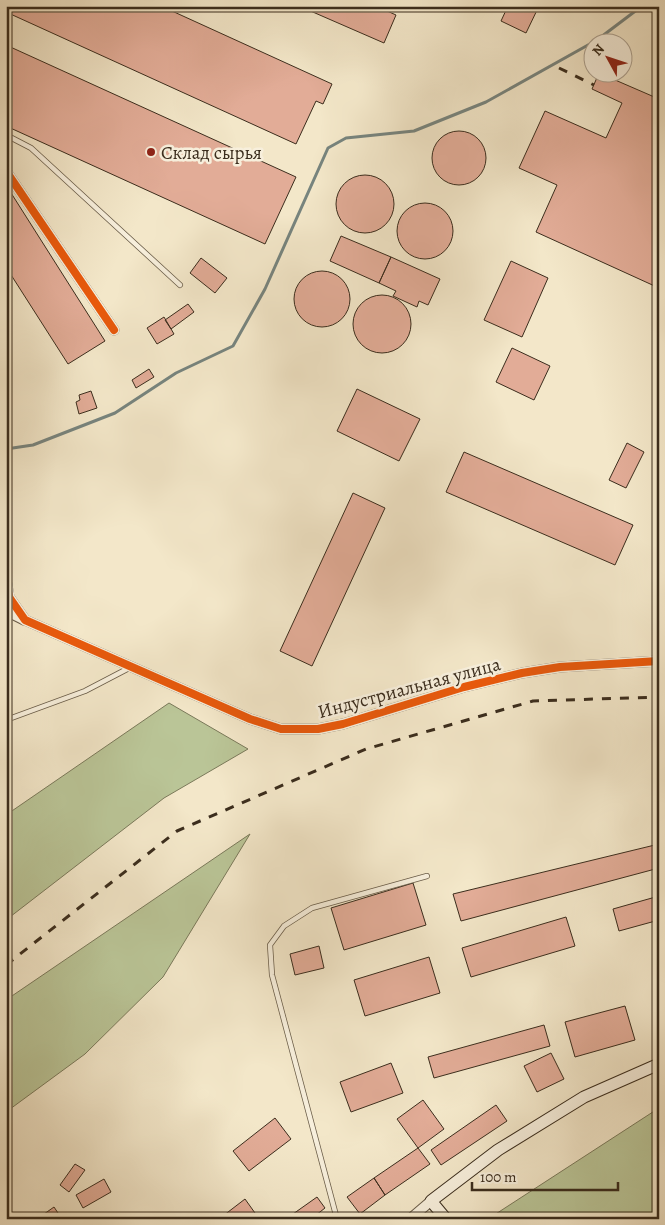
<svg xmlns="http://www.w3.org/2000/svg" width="665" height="1225" viewBox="0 0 665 1225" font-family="Alegreya,serif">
	<rect width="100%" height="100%" fill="#f3e7c9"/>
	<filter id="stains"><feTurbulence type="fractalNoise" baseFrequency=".004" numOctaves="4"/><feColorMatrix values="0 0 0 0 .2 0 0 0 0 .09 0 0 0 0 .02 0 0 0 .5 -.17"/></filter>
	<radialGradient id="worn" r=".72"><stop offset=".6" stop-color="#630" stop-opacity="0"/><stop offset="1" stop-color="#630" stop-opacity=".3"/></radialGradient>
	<!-- green -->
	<path fill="#bac597" stroke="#7a795a" d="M169,703L248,749L164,798L6,920V815Z
		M250,834L163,977L85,1054L6,1112V1000Z
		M659,1108V1219H488Z"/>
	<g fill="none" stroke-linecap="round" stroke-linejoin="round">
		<!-- stream -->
		<path stroke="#77847e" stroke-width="3" d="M6,449L33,445L115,413L176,373L233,346L265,289L328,148L346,138L414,131L486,102L597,40L642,6"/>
	</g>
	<!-- building -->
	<path fill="#e2ac97" stroke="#3b2d1d" d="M6,6H161L332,84L323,104L316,101L296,144L6,12Z
		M299,6H376L396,15L384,43Z
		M508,6H539L526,33L501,21Z
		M6,45L296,177L265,244L6,126Z
		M599,73L659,99V288L536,232L557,185L519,168L545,111L606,138L622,103L592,89Z
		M432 158a27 27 0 1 1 54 0a27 27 0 1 1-54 0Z
		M336 204a29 29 0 1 1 58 0a29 29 0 1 1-58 0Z
		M6,185L105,341L68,364L6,267Z
		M397 231a28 28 0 1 1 56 0a28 28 0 1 1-56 0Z
		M341,236L391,257L379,283L330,261Z
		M391,257L440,279L428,305L419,301L417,307L393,296L396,291L379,283Z
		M201,258L227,278L215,293L190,273Z
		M511,261L548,278L522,337L484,320Z
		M294 299a28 28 0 1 1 56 0a28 28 0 1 1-56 0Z
		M353 324a29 29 0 1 1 58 0a29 29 0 1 1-58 0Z
		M188,304L194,312L171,329L165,320Z
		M164,317L174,334L157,344L147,328Z
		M512,348L550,366L534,400L496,382Z
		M149,369L154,377L136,388L132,380Z
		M357,389L420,419L399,461L337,431Z
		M91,391L97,408L79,414L76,402L80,400L79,395Z
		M627,443L644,452L626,488L609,480Z
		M464,452L633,525L615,565L446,492Z
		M353,493L385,508L312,666L280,651Z
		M659,844V868L461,921L453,894Z
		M413,883L426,925L344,950L331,908Z
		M659,896V920L619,931L613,909Z
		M566,917L575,946L471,977L462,948Z
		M319,946L324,968L295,975L290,954Z
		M429,957L440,993L365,1016L354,980Z
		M625,1006L635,1040L575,1057L565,1022Z
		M544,1025L550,1046L434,1078L428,1057Z
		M551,1053L564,1079L537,1092L524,1066Z
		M391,1063L403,1093L351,1112L340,1082Z
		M423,1100L444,1129L418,1148L397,1119Z
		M496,1105L507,1121L441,1165L431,1150Z
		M275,1118L291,1139L249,1171L233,1151Z
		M418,1148L430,1164L385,1195L374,1178Z
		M75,1164L85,1170L69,1192L60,1185Z
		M374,1178L385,1195L360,1214L347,1197Z
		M104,1179L111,1192L83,1208L76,1195Z
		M317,1197L325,1208L311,1219H297L293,1214Z
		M245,1199L255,1213L247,1219H219Z
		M54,1207L62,1219H37Z"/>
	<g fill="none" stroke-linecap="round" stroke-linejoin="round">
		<!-- service casing -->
		<g stroke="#695c48" stroke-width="6">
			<path id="service" d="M6,135L31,148L180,285
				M6,720L85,691L131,667
				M337,1219L272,975L270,945L284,926L312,908L427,876"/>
		</g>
		<!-- minor casing -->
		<g stroke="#695c48" stroke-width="11">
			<path id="minor" d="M6,171L114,330
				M6,579L9,597L25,620L250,719L281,729H318L343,724L464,687L522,673L560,667L659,661
				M6,611L24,620
				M410,1219L431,1201"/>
		</g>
		<!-- secondary casing -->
		<g stroke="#3b2d1d" stroke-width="13">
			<path id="secondary" d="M446,1219L431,1201L498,1150L584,1097L659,1064"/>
		</g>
		<!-- service -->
		<use href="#service" stroke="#f7efdc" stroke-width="4.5"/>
		<!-- minor -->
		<use href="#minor" stroke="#f7efdc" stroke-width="9"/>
		<!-- secondary -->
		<use href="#secondary" stroke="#f7efdc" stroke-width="11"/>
		<!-- rail -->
		<path stroke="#3b2d1d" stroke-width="3" stroke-dasharray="9 9" stroke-linecap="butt" d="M559,68L594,85
			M6,965L177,831L366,749L533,701L659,697"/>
		<!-- cycleway casing -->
		<g stroke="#f7efdc" stroke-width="11">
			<path id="cycleway" d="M6,171L114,330
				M6,579L9,597L25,620L250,719L281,729H318L343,724L464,687L522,673L560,667L659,661"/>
		</g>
		<!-- cycleway -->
		<use href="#cycleway" stroke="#e8590c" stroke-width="8"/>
	</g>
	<!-- markers -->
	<circle fill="#8f2418" stroke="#f7efdc" stroke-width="2" cx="151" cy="152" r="5"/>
	<g text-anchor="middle" stroke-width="5" stroke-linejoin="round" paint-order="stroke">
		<!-- poi labels -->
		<g font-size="19" fill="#3b2d1d" stroke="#f7efdc" text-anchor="start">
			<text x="161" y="159">Склад сырья</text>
		</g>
		<!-- street labels -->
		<g font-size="19" fill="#3b2d1d" stroke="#f7efdc">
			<text transform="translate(409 687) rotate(-15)" y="7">Индустриальная улица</text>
		</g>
	</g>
	<!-- margin -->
	<rect width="665" height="1225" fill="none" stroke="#f3e7c9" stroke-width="25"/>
	<rect x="8" y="8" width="650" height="1210" fill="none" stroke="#3b2d1d" stroke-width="2.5"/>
	<rect x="12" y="12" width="640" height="1200" fill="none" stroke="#3b2d1d"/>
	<!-- north arrow -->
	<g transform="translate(608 58) rotate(310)"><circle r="24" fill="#f7efdc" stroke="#aca190"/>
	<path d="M0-4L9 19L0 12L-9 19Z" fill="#8f2418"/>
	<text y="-8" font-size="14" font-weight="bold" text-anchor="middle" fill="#3b2d1d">N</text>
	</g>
	<!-- scale -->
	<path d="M472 1182v8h146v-8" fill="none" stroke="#3b2d1d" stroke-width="2.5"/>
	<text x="480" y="1182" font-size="15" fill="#3b2d1d" stroke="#f7efdc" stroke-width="4" paint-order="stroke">100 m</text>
	<rect width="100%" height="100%" filter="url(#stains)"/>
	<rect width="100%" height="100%" fill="url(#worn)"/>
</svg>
